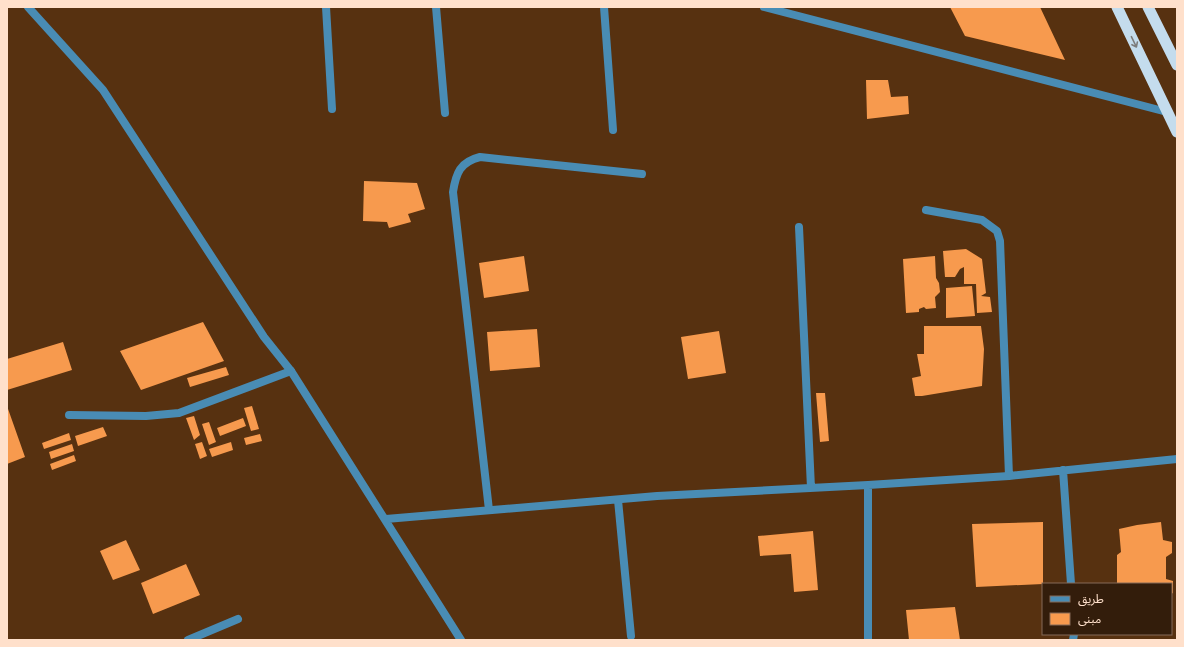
<svg xmlns="http://www.w3.org/2000/svg" width="1184" height="647" viewBox="0 0 1184 647" font-family="Signika,'Noto Sans Arabic',sans-serif">
	<rect width="100%" height="100%" fill="#573110"/>
	<!-- building -->
	<path fill="#f79a4e" d="M950,7H1040L1065,60L965,36Z
		M866,80H888L891,97L908,96L909,114L867,119Z
		M364,181L417,183L425,209L408,214L411,222L389,228L387,222L363,221Z
		M966,249L982,259L986,293L981,296L990,297L992,312L977,313L976,284H964V267L960,269L955,277H945L943,251Z
		M524,256L529,291L484,298L479,263Z
		M935,256L936,278L939,283L940,292L935,297L936,308L926,309L924,307L919,309V312L906,313L903,259Z
		M972,286L975,316L946,318V288Z
		M203,322L224,361L141,390L120,351Z
		M924,326H981L984,349L982,386L922,396H915L912,378L921,376L917,354H924Z
		M537,329L540,367L490,371L487,332Z
		M719,331L726,373L688,379L681,337Z
		M63,342L72,370L7,390V359Z
		M226,367L229,375L190,387L187,378Z
		M816,393H825L829,441L820,442Z
		M7,406L25,457L7,464Z
		M252,406L259,429L251,431L244,408Z
		M194,416L200,435L194,440L186,418Z
		M243,418L246,426L220,436L217,428Z
		M209,422L216,442L209,445L202,424Z
		M103,427L107,436L78,446L75,436Z
		M69,433L71,440L44,449L42,443Z
		M260,434L262,441L246,445L244,438Z
		M202,442L207,456L200,459L195,444Z
		M231,442L233,450L212,457L209,449Z
		M72,444L74,451L51,459L49,452Z
		M74,455L76,461L52,470L50,464Z
		M1043,522V584L976,587L972,524Z
		M1161,522L1163,540L1172,542V553L1166,557V579L1173,581V593L1171,594V584H1117V555L1121,552L1119,529L1137,525Z
		M813,531L818,590L794,592L791,554L760,556L758,536Z
		M126,540L140,570L113,580L100,551Z
		M186,564L200,595L153,614L141,583Z
		M955,607L960,640H909L906,610Z"/>
	<g fill="none" stroke-linecap="round" stroke-linejoin="round">
		<!-- service -->
		<path stroke="#498cb4" stroke-width="8" d="M69,415L146,416L179,413L291,371
			M188,640L238,619"/>
		<!-- minor -->
		<path stroke="#498cb4" stroke-width="8" d="M28,7L103,90L264,337L291,371L461,640
			M326,7L332,109
			M436,7L445,113
			M604,7L613,130
			M764,7L1167,112
			M926,210L982,220L997,231L1000,241L1009,476
			M799,227L811,488
			M1063,470L1071,584
			M868,485V640
			M618,500L631,636
			M489,510L453,192C456,173 460,162 480,157L642,174
			M386,519L657,496L868,485L1009,476L1177,459
			M1073,640L1074,634"/>
		<!-- trunk -->
		<path stroke="#c4dced" stroke-width="11" d="M1117,7L1177,132
			M1148,7L1177,65"/>
	</g>
	<!-- one-way arrows -->
	<defs><path id="oneway-shaft" d="M-6 0H5M1.5-3L5.5 0L1.5 3" fill="none" stroke-width="1.6" stroke-linecap="round" stroke-linejoin="round"/></defs>
	<use stroke="#7c7c7c" href="#oneway-shaft" transform="translate(1134 42) rotate(64)"/>
	<!-- border -->
	<rect width="1184" height="647" fill="none" stroke="#ffe0cb" stroke-width="16"/>
	<!-- legend -->
	<rect x="1042" y="583" width="130" height="52" fill="#331d0b" stroke="#856b58"/>
	<rect x="1050" y="596" width="20" height="6" fill="#498cb4" stroke="#856b58"/>
	<text x="1078" y="603" font-size="12" fill="#ffe0cb">طريق</text>
	<rect x="1050" y="613" width="20" height="12" fill="#f79a4e" stroke="#856b58"/>
	<text x="1078" y="623" font-size="12" fill="#ffe0cb">مبنى</text>
</svg>
